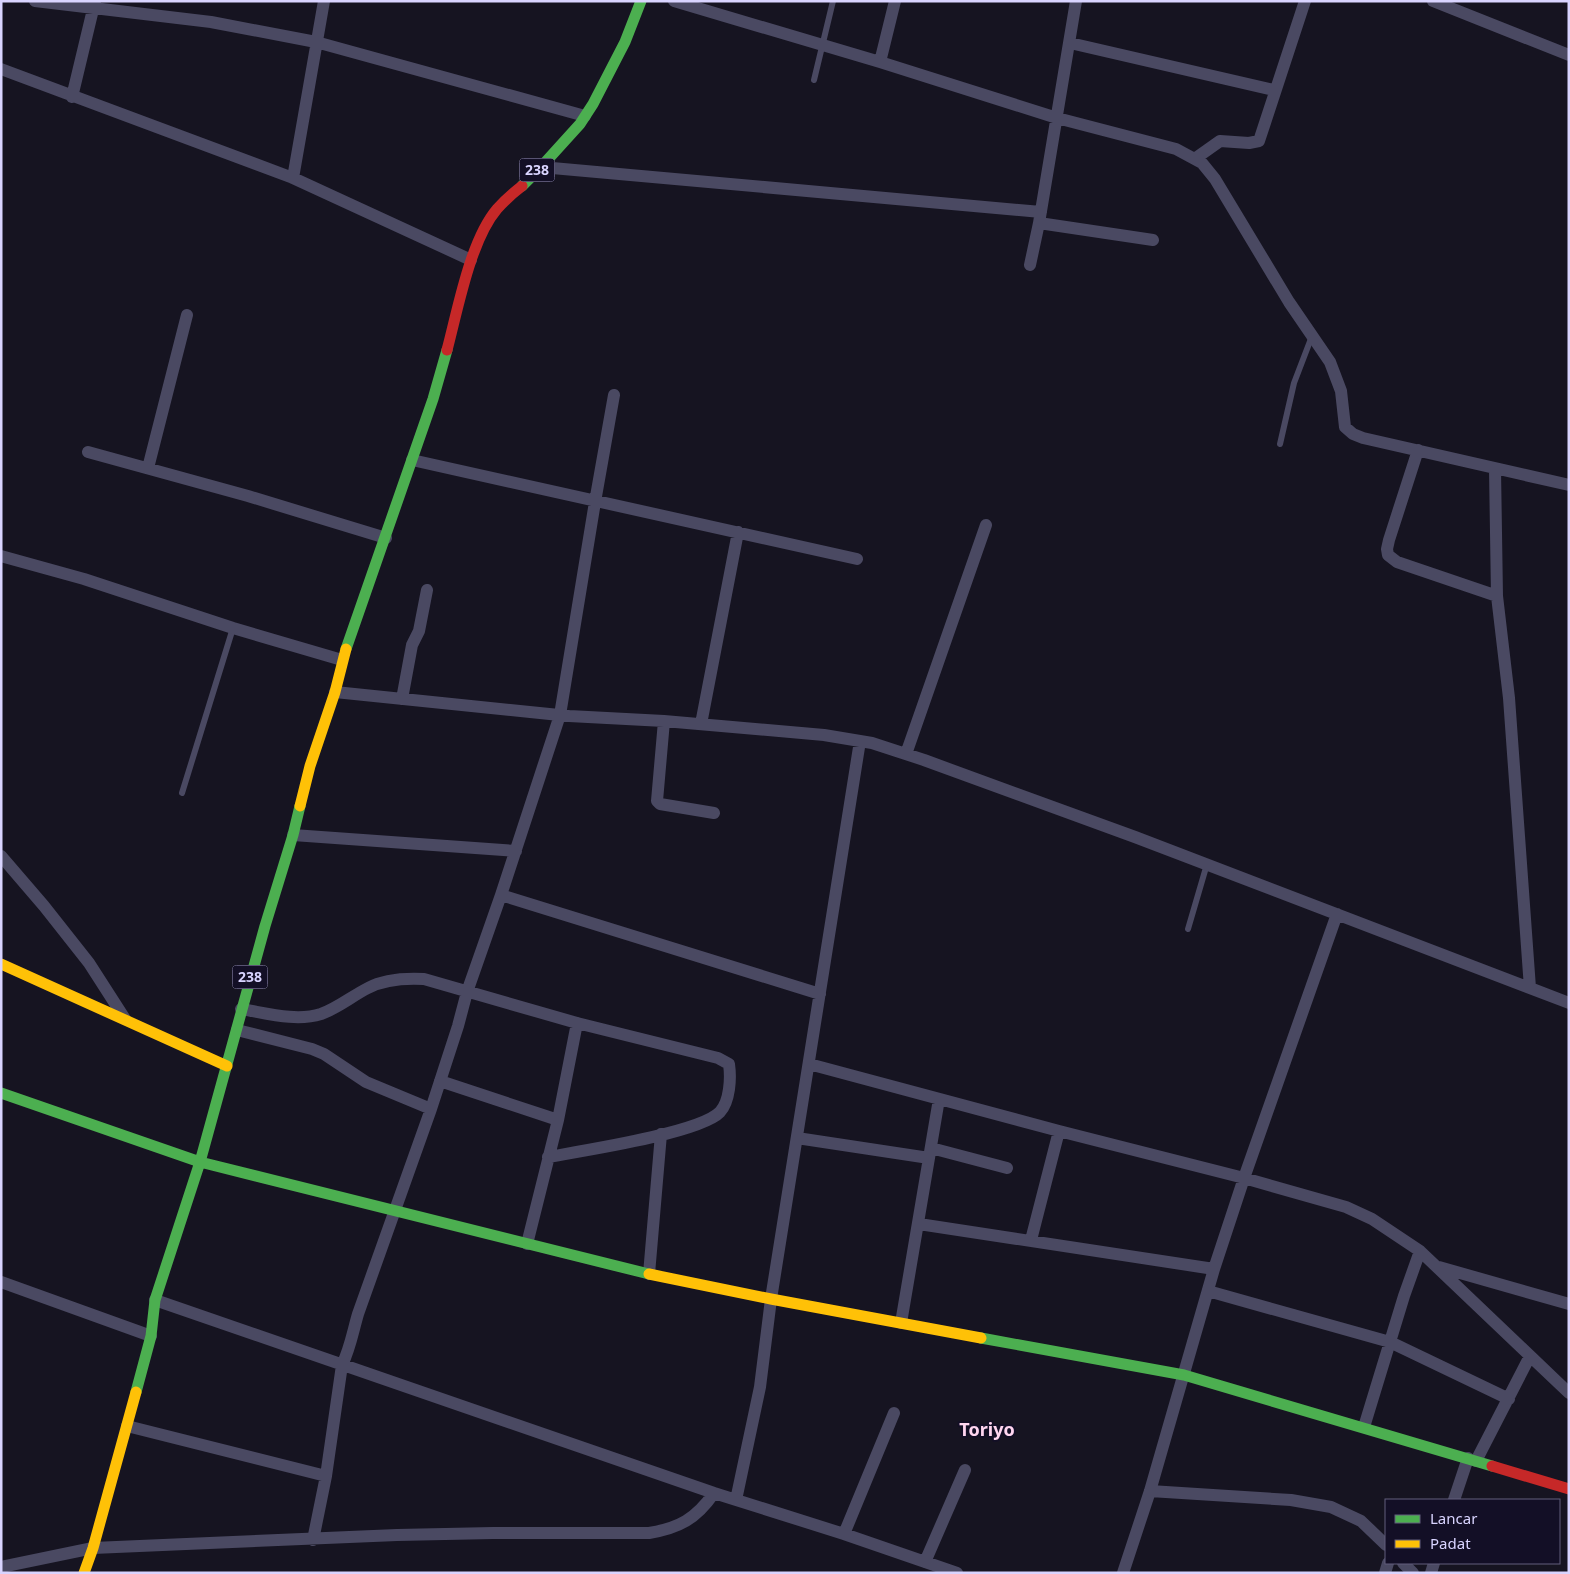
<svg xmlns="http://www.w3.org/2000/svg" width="1570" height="1574" viewBox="0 0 1570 1574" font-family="'Noto Sans',sans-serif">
	<rect width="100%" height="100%" fill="#161421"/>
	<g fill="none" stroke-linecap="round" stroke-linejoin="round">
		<!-- lane -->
		<path stroke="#4a4962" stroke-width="6" d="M814,80L833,1
			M1280,444L1294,383L1312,336
			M182,793L233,628
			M1188,929L1207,864"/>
		<!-- street -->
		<path stroke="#4a4962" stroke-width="12" d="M35,1L211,22L316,42L585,116
			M674,1L880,62L1057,118L1176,149L1202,163L1215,179L1289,302L1330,362L1341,391L1345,427L1353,434L1363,438L1569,485
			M1433,1L1569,55
			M1070,43L1274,90
			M880,62L895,1
			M1,69L293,178L471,260
			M72,97L95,1
			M1196,158L1220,141L1249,143L1259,141L1305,1
			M541,167L1041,212
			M293,178L324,1
			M1039,223L1076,1
			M1030,265L1039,223L1153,240
			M1418,450L1389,540L1387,549L1388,555L1397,562L1497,596
			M88,452L248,496L386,538
			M412,460L857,559
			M148,468L187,315
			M1495,469L1497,596L1509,698L1530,988
			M1,556L84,579L233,628L342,660
			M335,692L569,716L664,721L824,735L872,743L924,760L1135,837L1569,1003
			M402,699L412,645L419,631L427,590
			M664,721L657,801L660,804L714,813
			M701,724L738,532
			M906,754L986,525
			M293,835L516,851
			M1,856L44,906L89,963L125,1019
			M501,895L820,994
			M241,1009C266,1013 296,1022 321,1014C338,1008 352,996 368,988C385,979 405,978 424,979L577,1023L718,1058L729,1064C731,1078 730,1101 720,1112C700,1133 581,1151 548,1157
			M237,1030L312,1049L324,1054L366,1082L431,1109
			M809,1064L1059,1131L1244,1178L1346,1207L1372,1219L1420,1251L1569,1393
			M440,1081L558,1120L527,1244
			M558,1120L577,1023
			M797,1138L929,1158
			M931,1148L1007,1168
			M919,1224L1214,1269
			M1031,1240L1059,1131
			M1439,1267L1569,1304
			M649,1274L661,1134
			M1,1282L151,1336
			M1208,1291L1390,1342L1509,1399
			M155,1300L714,1493L844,1534L957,1573
			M901,1323L939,1099
			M127,1426L326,1476
			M1364,1427L1404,1296L1420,1251
			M1476,1461L1530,1356
			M1150,1491L1291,1500L1331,1507L1361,1521L1386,1545
			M736,1500L760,1387L771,1299L860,741
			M1454,1500L1468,1458
			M844,1534L894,1413
			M313,1540L326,1476L342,1365C350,1349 353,1331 358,1314L431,1109L458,1026L467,992L501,895L560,715L595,502L614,395
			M925,1562L965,1470
			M1403,1563L1413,1573
			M1,1567L93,1548L397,1535L493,1533H649C679,1528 696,1519 714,1493
			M1123,1573L1150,1491L1214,1269L1244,1178L1337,914
			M1385,1573L1388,1563
			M1431,1573L1434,1563"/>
		<!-- fast -->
		<path stroke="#4caf50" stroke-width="11" d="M522,186L541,167L580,124L593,104L625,42L641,1
			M346,649L433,399L447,350
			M1,1093L200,1162L649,1274
			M981,1338L1184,1375L1492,1466
			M136,1392L151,1336L155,1300L200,1162L265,926L293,835L300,806"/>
		<!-- slow -->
		<path stroke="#ffc107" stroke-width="11" d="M300,806L310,766L335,692L346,649
			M1,964L227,1066
			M649,1274L771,1299L981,1338
			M84,1573L93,1548L136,1392"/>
		<!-- jam -->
		<path stroke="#c62828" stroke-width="11" d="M447,350C458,309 470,241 497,209C504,201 513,193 522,186
			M1492,1466L1569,1489"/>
	</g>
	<g text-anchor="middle" stroke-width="4" stroke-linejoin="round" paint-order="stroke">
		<!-- shield labels -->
		<g fill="#130f26" stroke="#9e99be" stroke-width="1">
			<rect x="519.5" y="158.5" width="35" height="23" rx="4"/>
			<rect x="232.5" y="965.5" width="35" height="23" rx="4"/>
		</g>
		<g font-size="14" font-weight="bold" fill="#d9d4ff">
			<text x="537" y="175">238</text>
			<text x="250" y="982">238</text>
		</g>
		<!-- quarter labels -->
		<g font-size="18" font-weight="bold" fill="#ffd6f0" stroke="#130f26">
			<text x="987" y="1436">Toriyo</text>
		</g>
	</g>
	<!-- border -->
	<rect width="1570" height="1574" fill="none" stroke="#d9d4ff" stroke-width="5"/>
	<!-- legend -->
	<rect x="1385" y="1499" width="175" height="65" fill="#130f26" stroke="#625e7d"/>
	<rect x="1395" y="1515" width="25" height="8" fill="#4caf50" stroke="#625e7d"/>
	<text x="1430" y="1524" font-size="15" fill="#d9d4ff">Lancar</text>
	<rect x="1395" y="1540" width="25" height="8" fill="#ffc107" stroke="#625e7d"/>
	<text x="1430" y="1549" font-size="15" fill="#d9d4ff">Padat</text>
</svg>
